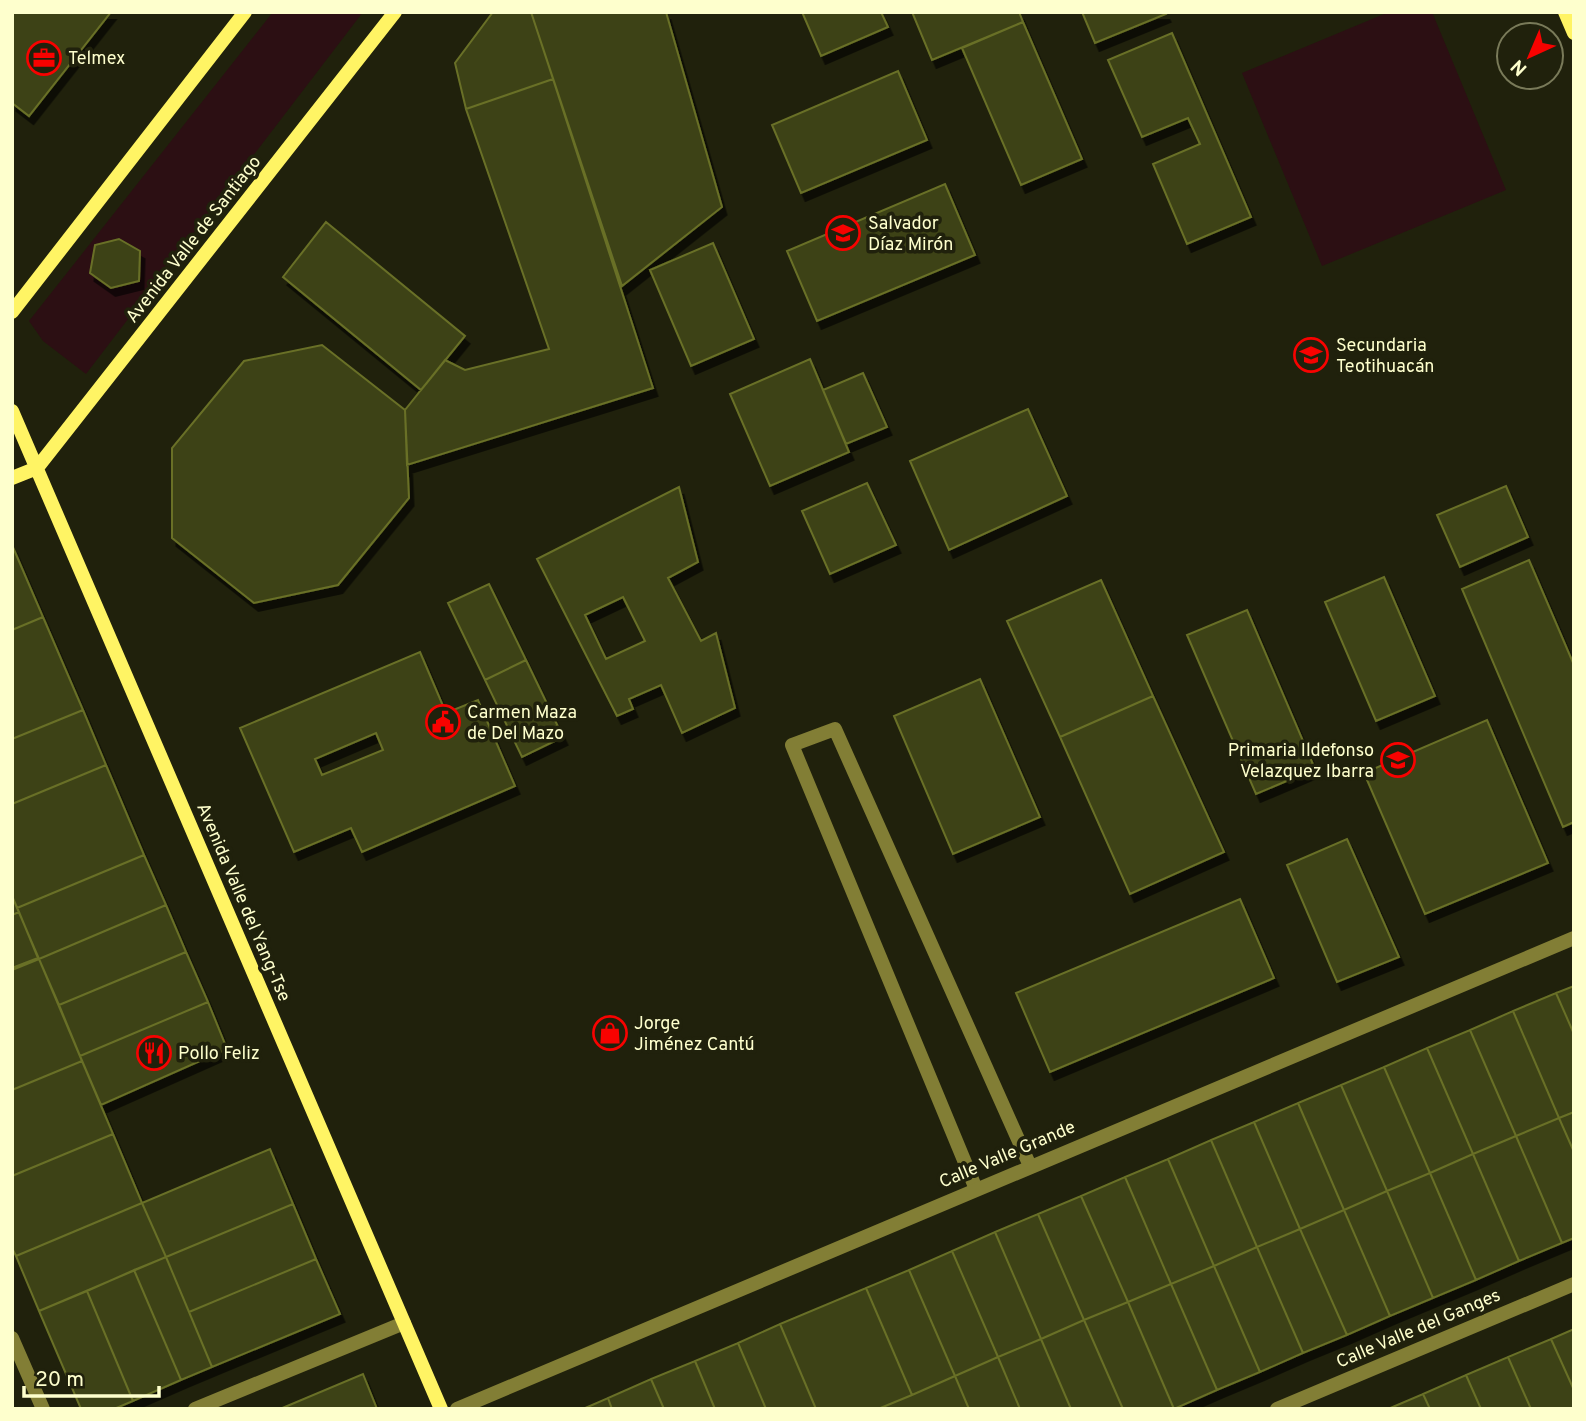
<svg xmlns="http://www.w3.org/2000/svg" width="1586" height="1421" viewBox="0 0 1586 1421" font-family="Overpass,sans-serif">
	<defs>
		<filter id="shadow"><feDropShadow dx="4.5" dy="8" stdDeviation="0" flood-color="#0009"/></filter>
	</defs>
	<rect width="100%" height="100%" fill="#20210c"/>
	<!-- green -->
	<path fill="#2c0f13" d="M273,12H363L86,374L43,341L29,321Z
		M1389,12H1432L1506,190L1322,266L1242,73Z"/>
	<!-- building -->
	<path fill="#3e4317" stroke="#697028" stroke-width="2" fill-rule="evenodd" filter="url(#shadow)" d="M12,12H111L29,116L12,103Z
		M493,12H531L553,79L466,109L455,63Z
		M531,12H666L722,207L622,286Z
		M802,12H881L888,27L821,56Z
		M912,12H1019L1023,22L932,60Z
		M1082,12H1165L1166,14L1095,43Z
		M1023,22L1082,159L1021,185L962,48Z
		M1172,33L1251,217L1187,244L1153,164L1200,144L1188,118L1142,137L1108,60Z
		M898,71L927,140L801,193L772,125Z
		M553,79L653,388L407,465L405,410L445,360L465,370L549,349L466,109Z
		M945,184L975,255L817,321L787,251Z
		M326,222L465,336L421,390L283,277Z
		M119,239L140,251L139,281L111,288L90,273L95,245Z
		M713,243L754,339L691,366L650,270Z
		M322,345L405,410L409,498L338,585L254,603L172,538V448L244,361Z
		M810,359L849,452L770,486L730,394Z
		M863,373L887,427L846,444L823,390Z
		M1028,409L1067,496L949,550L910,461Z
		M867,483L896,545L830,574L802,511Z
		M1506,486L1528,537L1460,567L1437,515Z
		M679,487L698,562L668,578L701,641L716,633L735,708L682,733L661,685L629,699L633,709L617,716L537,559ZM623,597L645,641L606,659L585,615Z
		M12,545L43,617L12,630Z
		M1529,560L1574,665V822L1563,827L1462,589Z
		M1384,577L1435,696L1376,721L1325,602Z
		M1101,580L1153,696L1060,737L1007,621Z
		M489,584L526,660L485,680L448,603Z
		M1247,610L1315,769L1256,794L1187,635Z
		M43,617L83,710L12,739V630Z
		M420,652L446,713L478,700L515,786L362,852L351,828L294,852L240,728ZM376,733L383,750L322,775L315,759Z
		M526,660L563,737L522,757L485,680Z
		M980,679L1040,817L953,854L894,716Z
		M1153,696L1224,852L1130,894L1060,737Z
		M83,710L106,765L12,804V739Z
		M1487,720L1548,863L1425,914L1364,773Z
		M106,765L144,855L17,908L12,896V804Z
		M1347,839L1399,957L1337,982L1287,865Z
		M144,855L166,905L39,959L17,908Z
		M12,896L19,912L12,915Z
		M1240,899L1274,978L1050,1072L1016,993Z
		M166,905L186,952L59,1005L39,959Z
		M19,912L38,958L12,968V915Z
		M186,952L208,1002L80,1056L59,1005Z
		M39,959L82,1061L12,1090V970Z
		M1574,986V1034L1556,993Z
		M1556,993L1574,1034V1112L1559,1118L1513,1011Z
		M208,1002L227,1049L101,1105L80,1056Z
		M1513,1011L1559,1118L1516,1136L1470,1030Z
		M1470,1030L1516,1136L1473,1154L1427,1048Z
		M1427,1048L1473,1154L1430,1173L1384,1067Z
		M82,1061L113,1134L12,1176V1090Z
		M1384,1067L1430,1173L1387,1191L1341,1085Z
		M1341,1085L1387,1191L1344,1210L1298,1103Z
		M1298,1103L1344,1210L1300,1229L1254,1122Z
		M1574,1112V1152L1559,1118Z
		M1559,1118L1574,1152V1238L1562,1243L1516,1136Z
		M1254,1122L1300,1229L1257,1247L1211,1140Z
		M113,1134L142,1203L16,1256L12,1248V1176Z
		M1516,1136L1562,1243L1519,1261L1473,1154Z
		M1211,1140L1257,1247L1214,1266L1168,1159Z
		M270,1149L293,1204L166,1257L142,1203Z
		M1473,1154L1519,1261L1476,1280L1430,1173Z
		M1168,1159L1214,1266L1171,1284L1125,1177Z
		M1430,1173L1476,1280L1433,1298L1387,1191Z
		M1125,1177L1171,1284L1128,1302L1081,1196Z
		M1387,1191L1433,1298L1390,1316L1344,1210Z
		M1081,1196L1128,1302L1084,1320L1038,1214Z
		M142,1203L166,1257L39,1311L16,1256Z
		M293,1204L316,1259L189,1312L166,1257Z
		M1344,1210L1390,1316L1347,1335L1300,1229Z
		M1038,1214L1084,1320L1041,1339L995,1232Z
		M1300,1229L1347,1335L1303,1353L1257,1247Z
		M995,1232L1041,1339L998,1357L952,1251Z
		M1257,1247L1303,1353L1260,1372L1214,1266Z
		M952,1251L998,1357L955,1376L909,1270Z
		M166,1257L212,1367L181,1380L134,1270Z
		M316,1259L340,1314L212,1367L189,1312Z
		M1214,1266L1260,1372L1217,1390L1171,1284Z
		M134,1270L181,1380L133,1401L87,1291Z
		M909,1270L955,1376L912,1395L866,1288Z
		M1171,1284L1217,1390L1174,1409L1128,1302Z
		M866,1288L912,1395L878,1409H816L780,1324Z
		M87,1291L133,1401L114,1409H81L39,1311Z
		M1128,1302L1174,1409H1123L1084,1320Z
		M1084,1320L1123,1409H1071L1041,1339Z
		M780,1324L816,1409H766L738,1343Z
		M1574,1329V1390L1551,1339Z
		M1041,1339L1071,1409H1020L998,1357Z
		M1551,1339L1574,1390V1409H1531L1508,1357Z
		M738,1343L766,1409H715L695,1361Z
		M998,1357L1020,1409H969L955,1376Z
		M1508,1357L1531,1409H1481L1466,1375Z
		M695,1361L715,1409H664L651,1379Z
		M363,1374L377,1409H280Z
		M1466,1375L1481,1409H1430L1423,1394Z
		M955,1376L969,1409H878L912,1395Z
		M651,1379L664,1409H612L608,1398Z
		M1423,1394L1430,1409H1388Z
		M608,1398L612,1409H583Z"/>
	<g fill="none" stroke-linecap="round" stroke-linejoin="round">
		<!-- lane -->
		<path stroke="#827e35" stroke-width="14" d="M976,1189L792,745L835,729L1030,1166"/>
		<!-- street -->
		<path stroke="#827e35" stroke-width="14" d="M12,1338L43,1409
			M195,1409L404,1323
			M457,1409L1574,938
			M1277,1409L1574,1284"/>
		<!-- secondary -->
		<path stroke="#fff464" stroke-width="14" d="M1565,12L1574,33
			M12,312L245,12
			M12,411L441,1409
			M12,478L37,468L395,12"/>
	</g>
	<!-- icons -->
	<defs>
		<g id="office-ring" transform="scale(1.75)"><circle r="9.5" fill="#20210c" stroke="#f80200" stroke-width="1.5"/><path d="M-6-3h4V-5.5h4V-3h4V5H-6ZM-1-4.5V-3h2v-1.5ZM-6 0V1H6V0Z" fill="#f80200"/></g>
		<g id="school-ring" transform="scale(1.75)"><circle r="9.5" fill="#20210c" stroke="#f80200" stroke-width="1.5"/><path d="M0-5L7-2L0 1L-7-2ZM-4 1L0 2.5L4 1V4Q0 6-4 4Z" fill="#f80200"/></g>
		<g id="civic-ring" transform="scale(1.75)"><circle r="9.5" fill="#20210c" stroke="#f80200" stroke-width="1.5"/><path d="M-.6-6.5H3V-4.5H.6V-3L4-1V1h2V6H-6V1h2V-1L-.6-3ZM-1.2 2.5V6h2.4V2.5Z" fill="#f80200"/></g>
		<g id="shop-ring" transform="scale(1.75)"><circle r="9.5" fill="#20210c" stroke="#f80200" stroke-width="1.5"/><path d="M-5-2.5h2.3a2.7 3.5 0 0 1 5.4 0H5L5.5 6h-11ZM-1.5-2.5h3a1.5 2.3 0 0 0-3 0Z" fill="#f80200"/></g>
		<g id="restaurant-ring" transform="scale(1.75)"><circle r="9.5" fill="#20210c" stroke="#f80200" stroke-width="1.5"/><path d="M-5-6h1v4h1v-4h1v4h1v-4h1v5L-1.5 .5V6h-2V.5L-5-1ZM5-6V6H3V1.5H1.5Q1.5-4 5-6Z" fill="#f80200"/></g>
	</defs>
	<g fill-rule="evenodd">
		<use href="#office-ring" x="44" y="58"/>
		<use href="#school-ring" x="843" y="233"/>
		<use href="#school-ring" x="1311" y="355"/>
		<use href="#civic-ring" x="443" y="722"/>
		<use href="#school-ring" x="1398" y="760"/>
		<use href="#shop-ring" x="610" y="1033"/>
		<use href="#restaurant-ring" x="154" y="1053"/>
	</g>
	<g text-anchor="middle" stroke-width="7" stroke-linejoin="round" paint-order="stroke">
		<!-- poi labels -->
		<g font-size="18" fill="#feffcd" stroke="#20210c" text-anchor="start">
			<text x="68" y="64">Telmex</text>
			<text x="868" y="229">Salvador<tspan x="868" dy="21">Díaz Mirón</tspan></text>
			<text x="1336" y="351">Secundaria<tspan x="1336" dy="21">Teotihuacán</tspan></text>
			<text x="467" y="718">Carmen Maza<tspan x="467" dy="21">de Del Mazo</tspan></text>
			<text x="1374" y="756" text-anchor="end">Primaria Ildefonso<tspan x="1374" dy="21">Velazquez Ibarra</tspan></text>
			<text x="634" y="1029">Jorge<tspan x="634" dy="21">Jiménez Cantú</tspan></text>
			<text x="178" y="1059">Pollo Feliz</text>
		</g>
		<!-- street labels -->
		<g font-size="18" fill="#feffcd" stroke="#20210c">
			<text transform="translate(193 239) rotate(-52)" y="6">Avenida Valle de Santiago</text>
			<text transform="translate(244 902) rotate(67)" y="6">Avenida Valle del Yang-Tse</text>
			<text transform="translate(1007 1154) rotate(-23)" y="6">Calle Valle Grande</text>
			<text transform="translate(1418 1328) rotate(-23)" y="6">Calle Valle del Ganges</text>
		</g>
	</g>
	<!-- border -->
	<rect width="1586" height="1421" fill="none" stroke="#feffcd" stroke-width="28"/>
	<!-- north arrow -->
	<g transform="translate(1530 56) rotate(224)"><circle r="33" fill="#20210c" stroke="#797a59" stroke-width="2"/>
	<path d="M0-5L12 26L0 18L-12 26Z" fill="#f80200"/>
	<text y="-10" font-size="19" font-weight="bold" text-anchor="middle" fill="#feffcd">N</text>
	</g>
	<!-- scale -->
	<path d="M24 1386v10h135v-10" fill="none" stroke="#feffcd" stroke-width="3.5"/>
	<text x="35" y="1386" font-size="21" fill="#feffcd" stroke="#20210c" stroke-width="5" paint-order="stroke">20 m</text>
</svg>
